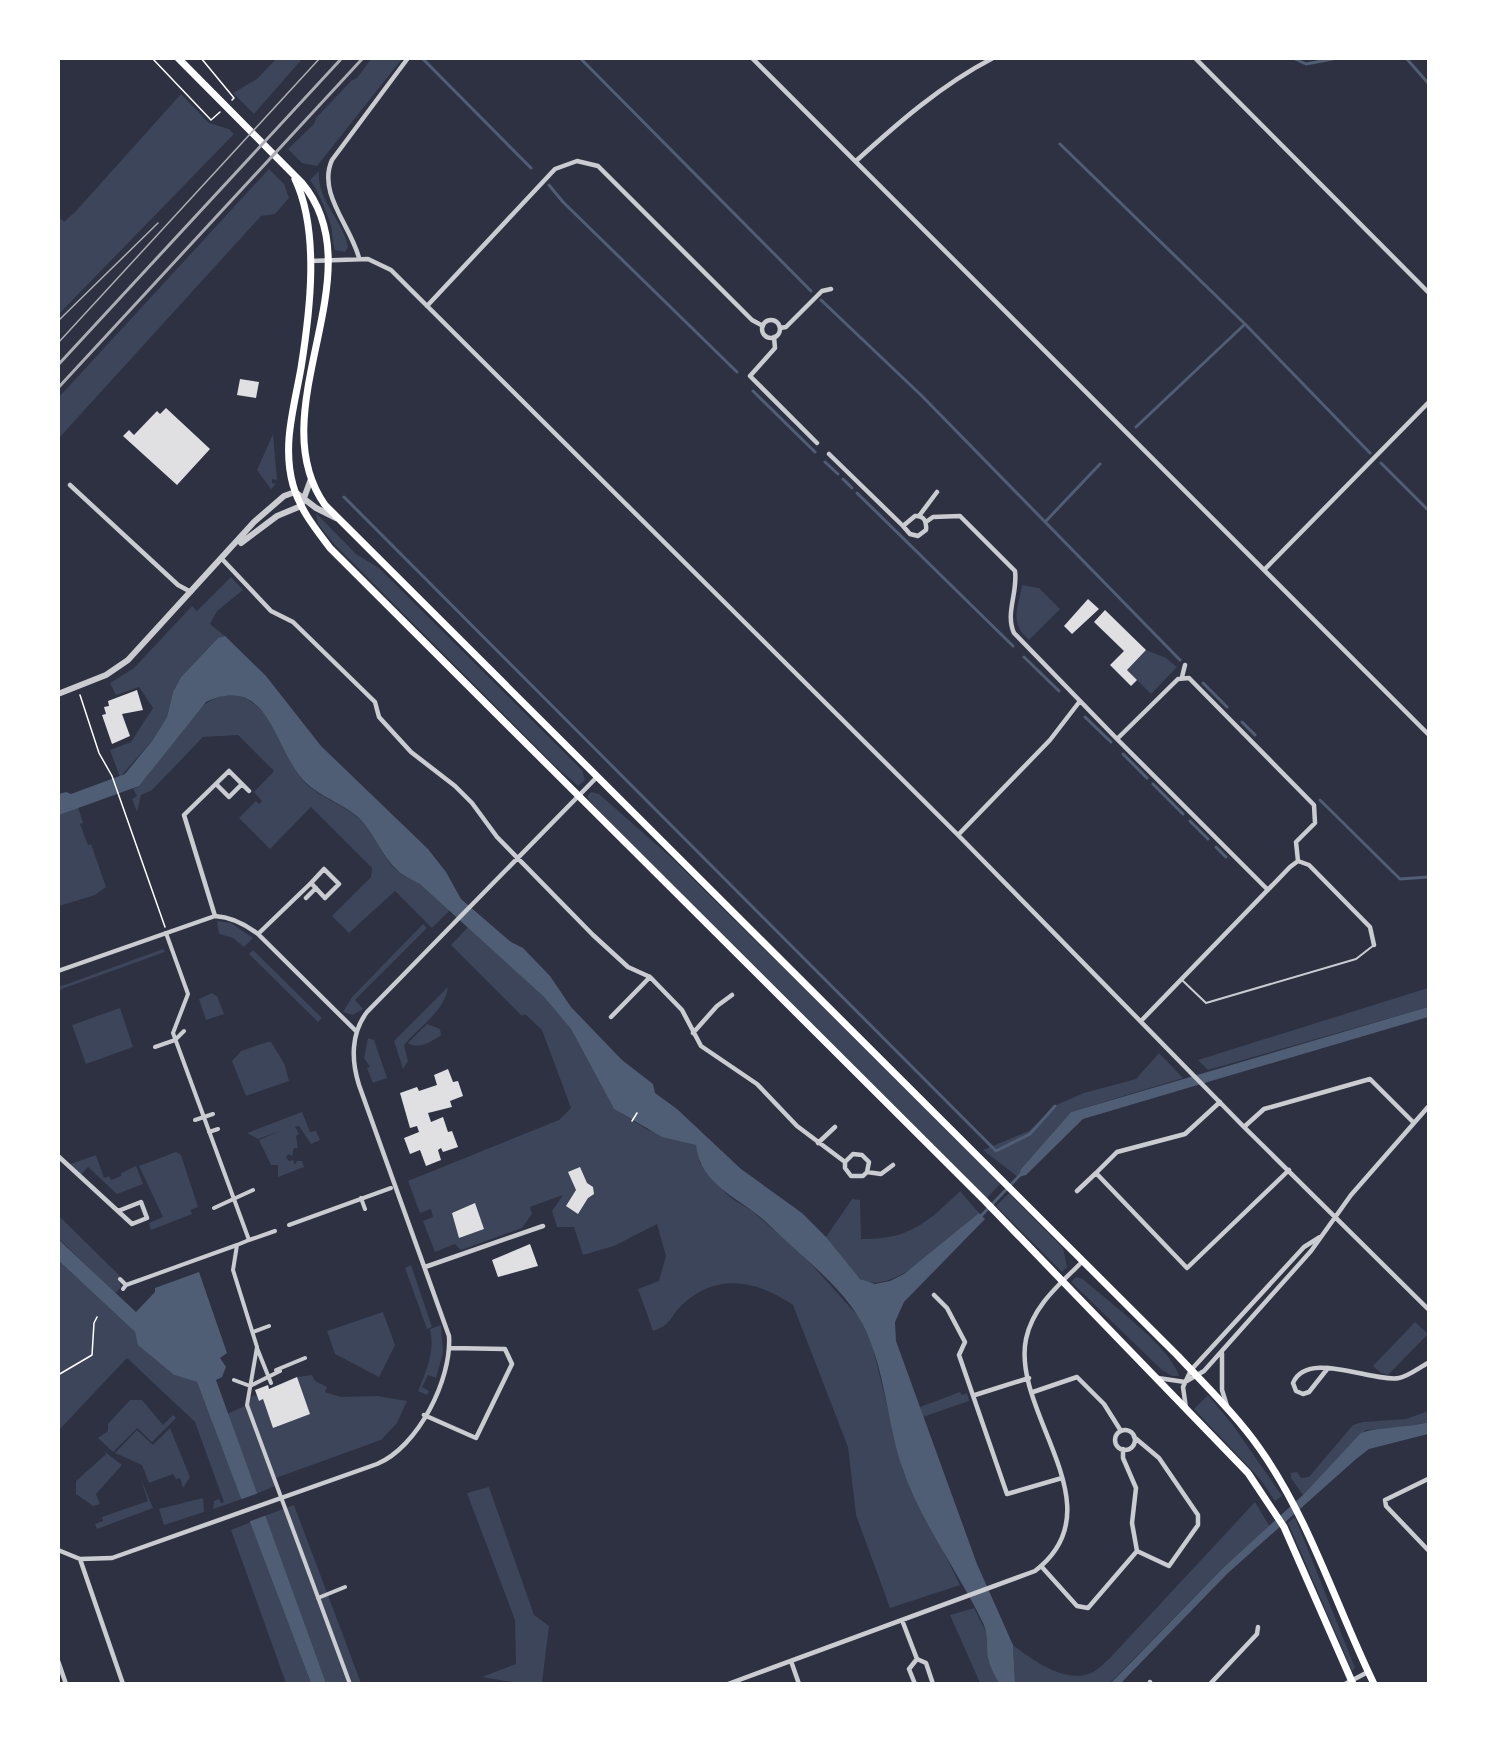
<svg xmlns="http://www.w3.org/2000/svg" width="1487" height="1742" viewBox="0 0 1487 1742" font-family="Helvetica,sans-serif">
	<rect width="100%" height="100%" fill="#2d3142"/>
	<!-- green -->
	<path fill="#3c4559" d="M277,58L302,59L254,114L233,93L257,79Z
		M371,59H402L317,166L302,163L288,149L314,124L316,118L351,81L357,78Z
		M181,94L209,123L229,129L234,134L59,314V217L64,222L76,211Z
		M269,169L284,184L289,198L275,214L261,216L59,438V397Z
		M319,171C316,199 344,222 348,247L345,252L335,250C332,243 333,234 331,226C326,210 319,193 310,180Z
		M273,434L277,480L272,479V483L276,484L271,489L257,470Z
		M316,513L356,554L379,568L582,770L585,780L578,786L554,765L335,545L318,524Z
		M231,577L243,590L217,611L210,624L225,636L218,638L181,677L173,692L167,717L152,741L120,777L110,750L131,742L153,708L139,687L116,695L110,683L134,668L192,606L197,611Z
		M1022,585L1039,588L1060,609L1029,640C1009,622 1018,609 1022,585Z
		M1146,650L1166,658L1177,667L1151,694L1127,670Z
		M232,694C271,701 279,746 299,775C312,795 340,802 358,818C375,832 381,858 399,872C404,877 412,879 419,883C430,891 440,901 450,910L432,928L395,891L349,933L332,916L371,877L372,868L311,807L270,849L239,818L256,801L259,804L262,801L254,792L274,771L238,735L203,737L152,790L141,795L137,812L132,799L137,796L133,789L139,786L196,712C207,701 217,696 232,694Z
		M591,792L599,794L674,860L1001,1183L987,1198L643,857L589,800L587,796Z
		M78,807L83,823L80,824L88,845L91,844L106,887L95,895L59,906V815Z
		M217,921L231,923L253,938L244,947L233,938L219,934Z
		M423,924L427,928L355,1000L363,1009L353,1015L343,1012L352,997Z
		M468,927L544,997L571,1029L614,1109L648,1130L696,1145L700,1163L717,1184L731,1198L752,1211L804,1256L858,1316L872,1344L903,1471L960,1585L890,1608L856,1515L848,1447L793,1305C757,1281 718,1272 683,1304C669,1317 673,1324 653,1331L638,1289L659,1281L666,1256L657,1224L614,1246L583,1255L574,1227H557L552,1211L563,1195L530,1207L532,1214L522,1228L461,1250L455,1244L435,1252L423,1221L433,1217L431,1209L420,1213L408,1181L559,1120L571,1108L542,1030L525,1014L522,1016L451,945Z
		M163,949L165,952L59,990V987Z
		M253,950L322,1018L318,1022L249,954Z
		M448,987C445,1011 418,1028 404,1045L408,1061L403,1069L394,1041Z
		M1428,988V1007L1208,1070L1198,1060Z
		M212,993L217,996L224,1014L206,1020L199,999Z
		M120,1008L133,1047L86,1064L72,1025Z
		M427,1024L440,1029L441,1035C432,1042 417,1050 408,1043Z
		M368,1038L374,1040L387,1078L373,1083L367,1068L370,1067L364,1058Z
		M267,1042H271L284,1063L289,1081L246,1096L232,1061L241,1051Z
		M1159,1053L1183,1078L1071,1112L1021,1169L1018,1177L983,1150L1029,1131L1056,1105L1084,1093L1136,1079Z
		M302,1112L310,1132L316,1131L320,1140L311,1144L299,1126L295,1127L299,1134L296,1136L298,1148H294L292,1156L288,1154L286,1157L289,1161L293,1160L295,1165L297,1161H302L304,1167L278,1177V1165H271L259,1140L280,1131L258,1139L247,1133Z
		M176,1152L181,1155L198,1207L190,1210L192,1214L151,1230L149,1223L163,1217L139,1166Z
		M96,1155L104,1178L109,1176L111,1180L121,1176V1173L136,1166L143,1184L117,1194L88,1167L80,1176L68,1165Z
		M960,1191L979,1213C956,1232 889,1303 858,1277C846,1267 836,1250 826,1237L852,1199L860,1200L861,1239C908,1240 927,1223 960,1191Z
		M1009,1193L1063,1248L1067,1267L1062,1272L996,1206Z
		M58,1215L121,1277L119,1279L121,1287L115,1293L59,1239Z
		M59,1261L135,1332L139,1345L174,1375L197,1382L242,1499L213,1509L214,1501L219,1499L221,1503L224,1502L195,1422L127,1358L59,1430Z
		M411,1265L432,1327L427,1329L405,1268Z
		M1076,1277L1083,1279C1106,1300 1172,1348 1179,1376H1172L1162,1370L1071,1282Z
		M383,1312L395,1345L379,1377L335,1354L327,1331Z
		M1415,1322L1428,1334L1388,1375L1381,1373L1373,1366Z
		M441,1325L443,1353L436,1378L428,1375L422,1387L429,1391L427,1395L418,1391C427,1369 435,1352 430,1329Z
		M312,1375L315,1381L327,1387L325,1392L341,1397L377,1396L407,1401L397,1423L381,1440L273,1479L275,1486L256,1494L227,1414L247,1405V1398L257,1395L259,1401L263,1399L273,1428L297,1377Z
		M960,1392L962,1395L967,1393L969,1401L923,1417L920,1407Z
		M1208,1395L1232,1424L1282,1496L1275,1501L1260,1479L1194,1409Z
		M130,1400H142L163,1425L173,1415L176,1418L152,1442L137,1428L113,1452L98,1438L108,1431V1424Z
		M1428,1411V1422L1404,1428L1366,1430L1303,1495L1291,1478V1473L1297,1472L1301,1478L1309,1477L1353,1425L1363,1422L1406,1419Z
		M170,1428L190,1477L183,1488L180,1478L176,1479L173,1474L149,1483L142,1465L115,1453L137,1430L153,1445Z
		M104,1451L122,1465L96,1494L100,1504L93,1506L76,1494V1481L104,1456L106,1454Z
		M140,1477L153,1508L97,1529L95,1524L103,1521L102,1517L148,1501Z
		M489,1487L534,1615L549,1626L542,1683H518L482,1677L516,1664L515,1620L467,1493Z
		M203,1498L204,1512L164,1525L159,1509Z
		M1255,1502L1270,1527L1223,1568L1110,1683H1015L1013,1645C1032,1660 1065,1684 1091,1673C1098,1670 1105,1662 1110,1658Z
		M294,1505L361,1683H326L264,1516Z
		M1295,1517L1355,1668L1352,1671L1288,1523Z
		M251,1522L311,1683H286L231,1530Z
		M974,1608L988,1636V1659L999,1683H980L950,1615Z"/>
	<!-- water -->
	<path fill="#4f5d75" d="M225,636L266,676L321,746L428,849L446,872L461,899L511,942L523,948L550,976L571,1007L622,1060L653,1084L655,1093L677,1109L741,1169L802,1213L826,1237L860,1279L875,1284L890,1281L904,1274L979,1213L985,1219L904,1302L895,1322L896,1341L977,1564L1013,1645L1015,1683H999C995,1676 990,1667 988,1658C986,1645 989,1636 983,1623C958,1571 922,1524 903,1470C884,1416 886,1353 851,1306C827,1274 795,1251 767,1223C741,1198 700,1186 696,1145L662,1137L614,1109L571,1029L544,997L420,884C413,880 403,876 397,870C381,855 374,833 359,818C341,802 314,795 299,775C273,740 265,674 206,702L139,786L59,815V794L66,792L71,794L125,774L152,741L167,717L173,692L181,677L218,638Z
		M1428,1007V1017L1083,1119L1026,1175L1018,1177L1021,1169L1071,1112Z
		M58,1239L136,1312L155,1292V1288L199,1272L227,1353L220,1358L226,1367L222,1377L216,1380L326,1683H311L197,1382L174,1375L138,1345L135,1332L59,1261Z
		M1428,1422V1434L1369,1449L1355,1460L1228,1573L1121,1683L1110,1684L1223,1568L1303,1495L1360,1434C1370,1427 1411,1428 1428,1422Z"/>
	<!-- pier -->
	<path fill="#2d3142" d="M259,1493L267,1515L248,1522L239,1500Z"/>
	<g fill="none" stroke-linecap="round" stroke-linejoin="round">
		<!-- stream -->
		<path stroke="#4f5d75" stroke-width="3" d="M580,58L811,291
			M1293,58L1306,64L1338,58
			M1406,58L1428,83
			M423,59L531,168
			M1060,144L1245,324L1136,427
			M549,185L563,202L737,372
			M821,300L922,396L1180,660
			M1245,324L1370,453
			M753,391L815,452
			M825,462L838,474
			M1381,463L1428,510
			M843,479L852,488
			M857,493L1013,646
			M344,497L996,1151L1030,1134L1055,1106
			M1046,521L1100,464
			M1024,657L1059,691
			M1203,683L1227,707
			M1085,717L1111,742
			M1242,722L1255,735
			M1123,754L1147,778
			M1153,784L1183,814
			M1320,800L1400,879L1428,877
			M1190,821L1208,839
			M1216,847L1226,857
			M979,1218L1020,1175"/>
	</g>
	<!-- building -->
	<path fill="#e0e0e3" d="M240,379L259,382L256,398L237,395Z
		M166,408L210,449L177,485L123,436L129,430L134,435L157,411L160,414Z
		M1088,599L1099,609L1072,634L1064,626Z
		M1105,610L1146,650L1127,670L1137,680L1131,686L1110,665L1124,651L1094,622Z
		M137,690L143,710L122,714L130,736L112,744L102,715L106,714L104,707L109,706L108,701Z
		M448,1069L453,1082L458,1081L463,1096L450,1101L452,1107L428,1113L431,1122L443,1117L448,1132L452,1131L458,1147L443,1152L441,1148L438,1150L441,1160L426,1166L420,1150L410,1154L404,1138L419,1132L417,1126L410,1128L400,1093L417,1087L419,1091L437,1085L434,1075Z
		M580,1167L587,1183L593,1187L594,1194L588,1198L578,1214L566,1206L576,1190L568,1172Z
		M475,1203L484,1229L459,1238L452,1213Z
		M530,1244L538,1266L498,1277L492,1260Z
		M297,1377L310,1414L273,1428L263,1399L259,1401L255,1390L268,1385L269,1389Z"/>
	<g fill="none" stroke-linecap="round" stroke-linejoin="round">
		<!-- path -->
		<path stroke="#fff" stroke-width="1.5" d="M152,58L211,120L220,112
			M201,58L234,98L232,100
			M80,695L99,753L112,776L165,927
			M632,1121L637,1113
			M58,1375L92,1355L94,1323L97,1317"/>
		<!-- service -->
		<path stroke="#caccd0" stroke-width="2" d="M1182,980L1206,1003L1356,959L1374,945"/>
		<!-- pedestrian -->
		<path stroke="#caccd0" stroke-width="4" d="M166,933L188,994L173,1033L249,1240L237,1245L233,1270L257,1347L247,1405L350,1684
			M155,1047L175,1040L184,1031
			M195,1120L213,1114
			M209,1132L218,1129
			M361,1198L365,1209
			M214,1208L253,1190
			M289,1225L391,1188
			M249,1240L275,1231
			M120,1279L126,1285
			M123,1289L126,1285L237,1245
			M253,1332L269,1326
			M257,1348L271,1383
			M276,1370L305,1358
			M234,1380L250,1386L280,1371
			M318,1598L345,1587"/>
		<!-- minor -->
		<path stroke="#caccd0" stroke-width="4.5" d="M752,58L1428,734
			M1195,58L1428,292
			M856,161C898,123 941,85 993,58
			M359,258C351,226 317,193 332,160L408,58
			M310,261L368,259L391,270L958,835L1244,1127L1428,1309
			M427,306L555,169L577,161L598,166L752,320L763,326
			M762 329a9 9 0 1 1 18 0a9 9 0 1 1-18 0Z
			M780,328L786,327L822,291L831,289
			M774,337L775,348L750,376L817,443
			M829,454L903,526
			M70,485L178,585L191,592
			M915,516C924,515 927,522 926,530L918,536L910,534L903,526Z
			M919,516L937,492
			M926,522L933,517L960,516L1015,571C1018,593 1005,613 1014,633L1117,739L1178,679L1189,678L1314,805L1315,823L1296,842L1298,861
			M222,559L271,611L293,622L375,702L379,717L411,752L455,786L472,803L497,837L593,935L628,967L650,977L682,1010L701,1046L757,1084L797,1126L845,1162V1168L851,1176H863L867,1172L881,1174L893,1165
			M1265,569L1428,403
			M1182,677L1185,665
			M1117,739L1268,890
			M216,784L229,797L242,784
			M958,835L1050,740L1080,701
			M306,898L316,888
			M215,916L184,815L229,771L249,791
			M258,934L311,883L325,898L339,884L324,869L311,883
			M58,971L215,916C232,917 245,924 258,934L356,1031
			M611,1017L650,977
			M1141,1021L1290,867L1298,861L1309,865L1370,927L1374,945
			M693,1033L717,1006L732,995
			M1220,1102L1185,1134L1117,1152L1096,1173L1187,1268L1289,1170
			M1244,1127L1264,1109L1370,1079L1414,1123
			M818,1143L835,1127
			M58,1156L132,1224L147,1218L141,1202L118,1211
			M845,1162L853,1154L862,1155L869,1162L867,1172
			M1077,1191L1096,1173
			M425,1267L543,1226
			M934,1295L947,1308L965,1342L959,1355L1007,1494L1062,1478
			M1222,1353V1390L1227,1406
			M1328,1368L1309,1392L1303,1394L1296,1391L1293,1383C1307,1349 1373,1383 1399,1378C1409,1376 1420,1367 1428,1363
			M1158,1378L1185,1382L1204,1371L1311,1251L1351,1195L1428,1107
			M1033,1392L1077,1377L1104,1404L1121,1431
			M975,1395L1029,1378
			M1186,1408L1183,1387L1191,1370L1304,1247L1320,1237
			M424,1415L476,1438L512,1364L505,1349L450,1348
			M1115 1440a10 10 0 1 1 20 0a10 10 0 1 1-20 0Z
			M1134,1437L1159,1458L1198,1515V1525L1169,1566L1137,1551
			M1428,1479L1385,1500L1386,1506L1428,1550
			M58,1550L80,1559L112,1558L377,1464C418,1447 452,1379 449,1336L359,1085C351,1060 351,1033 367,1012L597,777
			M80,1559L123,1684
			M1041,1566L1077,1606L1088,1608L1137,1551L1132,1523L1136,1488L1123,1458V1449
			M902,1620L917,1659L926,1663L933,1684
			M58,1661L66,1684
			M791,1661L799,1684
			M1150,1682L1151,1684
			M728,1684L1035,1571C1119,1507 1011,1414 1026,1339C1033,1306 1059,1285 1082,1262
			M915,1684L909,1669L917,1659
			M1210,1684L1257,1634L1258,1627
			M1345,1684L1368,1672"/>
		<!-- tertiary -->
		<path stroke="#caccd0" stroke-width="6" d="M241,543L277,516L301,506L311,479
			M58,694L106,675L128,660L254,522L284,496L295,492L316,508L336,518"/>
		<!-- secondary -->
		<path stroke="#fff" stroke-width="7" d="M178,58L302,183C378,274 258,410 325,505L1178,1356C1206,1386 1237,1416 1260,1449C1310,1520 1336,1606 1374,1684
			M295,179C320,232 310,312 301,368C294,408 282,445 293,485C300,510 315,528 330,548L984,1200L1248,1473L1284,1527L1353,1684"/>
		<!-- tram -->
		<path stroke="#abadb3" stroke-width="1.5" d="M58,321L158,223
			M58,343L320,58"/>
		<!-- rail -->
		<path stroke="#abadb3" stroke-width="3" d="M58,365L342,58
			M58,388L363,58"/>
	</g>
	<!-- border -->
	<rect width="1487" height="1742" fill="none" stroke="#ffffff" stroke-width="120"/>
</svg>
